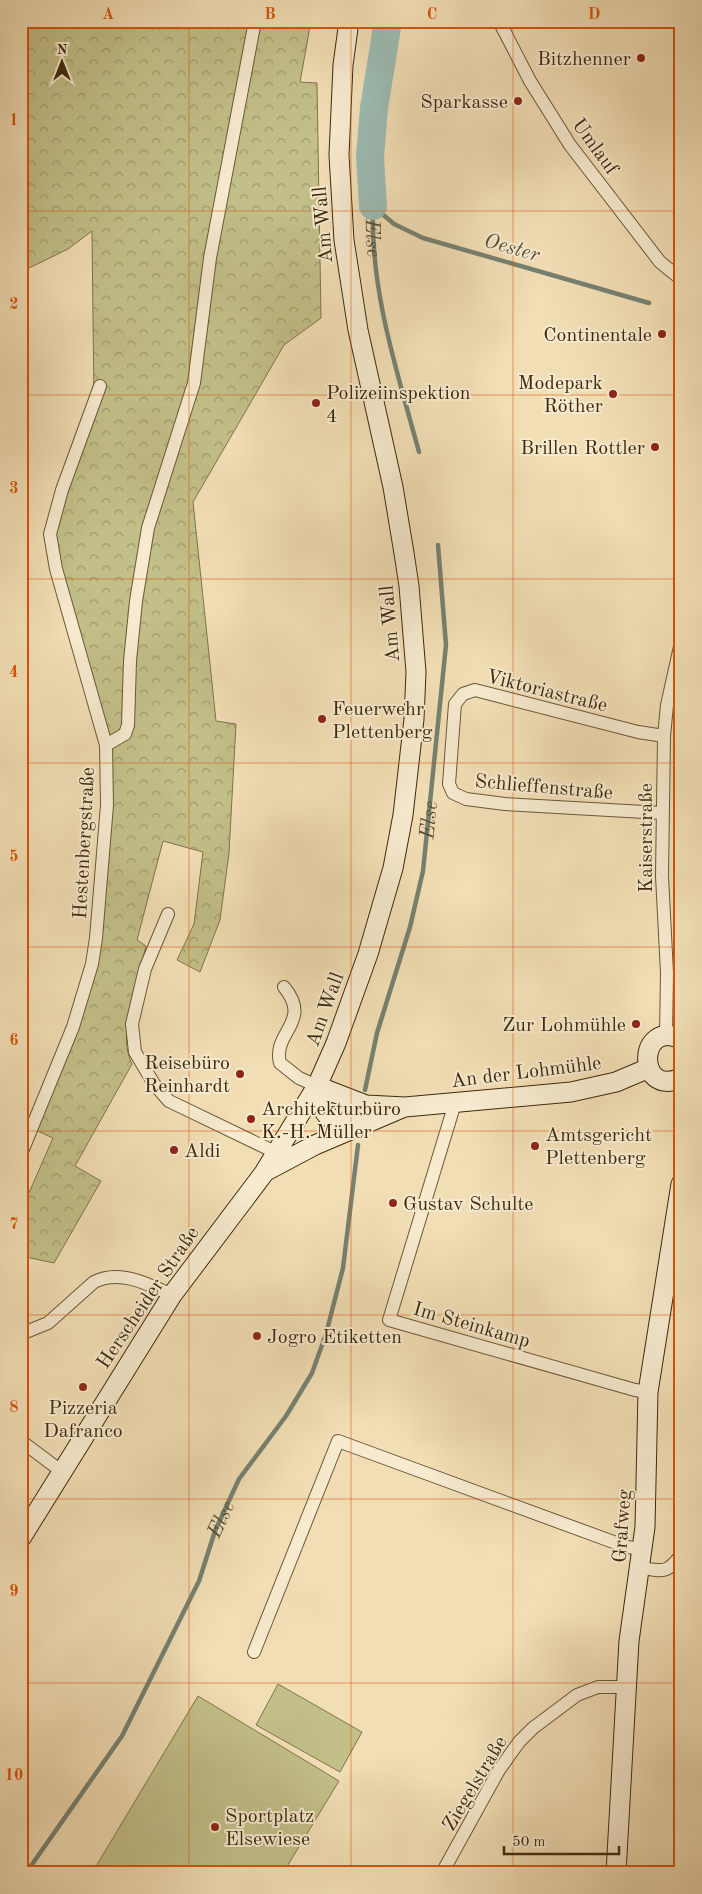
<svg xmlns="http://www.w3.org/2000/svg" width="702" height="1894" viewBox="0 0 702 1894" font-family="'Old Standard TT',serif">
	<defs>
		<pattern id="forest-crowns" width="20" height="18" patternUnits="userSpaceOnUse" patternTransform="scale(1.25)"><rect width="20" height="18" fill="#c2bf88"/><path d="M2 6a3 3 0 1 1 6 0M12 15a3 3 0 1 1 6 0" fill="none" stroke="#9f9b6e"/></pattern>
	</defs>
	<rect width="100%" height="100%" fill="#f2deb5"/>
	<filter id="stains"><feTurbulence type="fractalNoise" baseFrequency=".004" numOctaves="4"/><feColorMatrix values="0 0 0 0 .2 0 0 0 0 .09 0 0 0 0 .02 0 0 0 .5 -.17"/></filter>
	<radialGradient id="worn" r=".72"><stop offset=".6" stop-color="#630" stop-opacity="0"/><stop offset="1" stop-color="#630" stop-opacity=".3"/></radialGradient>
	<!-- green -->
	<path fill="#c2bf88" stroke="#80744a" d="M278,1684L362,1732L340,1772L256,1725Z
		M198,1696L339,1781L283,1873H92Z"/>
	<!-- forest -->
	<path fill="url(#forest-crowns)" stroke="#80744a" d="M21,21H311L300,82L317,83L321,318L284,345L193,502L216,721L236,724L229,853L220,920L200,972L177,960L194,924L203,852L163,841L137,940L146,946C138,978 116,1034 132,1064L75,1166L101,1181L54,1263L21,1256V1211L53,1138L31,1128L92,964L106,745L50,534L94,405L92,231L68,249L21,272Z"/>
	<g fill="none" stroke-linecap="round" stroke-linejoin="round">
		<!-- stream -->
		<g stroke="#768171" stroke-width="4.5">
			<path d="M373,206L394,224L423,238L649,303"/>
			<path id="s1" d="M373,206C370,291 397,371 419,452"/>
			<path id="s2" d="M365,1090L377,1033L410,927L423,871L446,645L438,545"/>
			<path id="s3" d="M26,1873L122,1736L199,1581L215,1531L239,1479L286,1416L312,1373L326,1334L343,1268L358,1145"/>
		</g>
		<!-- river -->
		<path stroke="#9cbbb3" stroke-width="28" d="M373,206L370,157L374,108L388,21"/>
		<!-- minor casing -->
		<g stroke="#6a5737" stroke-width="14">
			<path id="minor" d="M499,21L530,81L570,145L660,262L681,279
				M106,745L125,734L128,725L130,661L136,601L148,528L194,383L210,258L255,21
				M662,813L505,804L466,799L453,793L449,784L455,704L463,694L475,690L638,732L664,736
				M168,914L145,969L132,1024L135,1052L154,1084L169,1101L277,1153
				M284,987C313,1022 272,1032 280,1063L299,1078L317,1086
				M666,1036L667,973L662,876L664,736L667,705L681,642
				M455,1103L389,1320L635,1390L648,1392
				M21,1154L73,1027L92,964L96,938L107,805L106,745L56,569L50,534L62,490L100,386
				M21,1334L48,1323L94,1282C120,1269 148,1284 172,1295
				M21,1441L61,1471
				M641,1568C663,1571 667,1574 681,1555
				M254,1652L338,1441L627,1547L643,1549
				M442,1873L499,1770L519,1742L533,1728L577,1695L598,1687H626"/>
		</g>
		<!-- secondary casing -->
		<g stroke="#3d2a0d" stroke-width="21">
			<path id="secondary" d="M681,1039C638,1018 635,1098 681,1078
				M317,1086L366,1105L405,1107L571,1092L616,1082L649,1068
				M317,1086C320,1117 331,1124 361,1125
				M266,1171L315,1145L402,1108
				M21,1538L172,1295L264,1173L317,1086L336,1043L368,954L393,868L403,815L414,719L416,672L409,586L404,553L393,487L358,330L344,240L339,155L343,65L349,21
				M616,1873L629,1641L645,1527L648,1392L681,1184"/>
		</g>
		<!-- minor -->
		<use href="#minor" stroke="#f7eacf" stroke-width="12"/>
		<!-- secondary -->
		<use href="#secondary" stroke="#f7eacf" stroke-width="19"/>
	</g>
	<!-- grid -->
	<path fill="none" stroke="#d7540c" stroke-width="1" stroke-opacity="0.55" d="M189,21V1873M351,21V1873M513,21V1873M21,211H681M21,395H681M21,579H681M21,763H681M21,947H681M21,1131H681M21,1315H681M21,1499H681M21,1683H681"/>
	<!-- markers -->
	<g fill="#8f2418" stroke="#f7eacf" stroke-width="2">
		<circle cx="641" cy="58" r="5"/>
		<circle cx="518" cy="101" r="5"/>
		<circle cx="662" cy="334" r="5"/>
		<circle cx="613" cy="394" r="5"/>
		<circle cx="316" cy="403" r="5"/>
		<circle cx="655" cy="447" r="5"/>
		<circle cx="322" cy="719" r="5"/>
		<circle cx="636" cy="1024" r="5"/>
		<circle cx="240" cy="1074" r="5"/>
		<circle cx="251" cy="1119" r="5"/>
		<circle cx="535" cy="1146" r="5"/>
		<circle cx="174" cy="1150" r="5"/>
		<circle cx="393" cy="1203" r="5"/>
		<circle cx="257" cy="1336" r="5"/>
		<circle cx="83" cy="1387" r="5"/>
		<circle cx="215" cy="1827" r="5"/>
	</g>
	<g text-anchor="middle" stroke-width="4" stroke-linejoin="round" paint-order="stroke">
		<!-- poi labels -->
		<g font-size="20" fill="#3d2a0d" stroke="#f7eacf" text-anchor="start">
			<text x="631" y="65" text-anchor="end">Bitzhenner</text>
			<text x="508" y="108" text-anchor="end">Sparkasse</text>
			<text x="652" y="341" text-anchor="end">Continentale</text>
			<text x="603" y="389" text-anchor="end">Modepark<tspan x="603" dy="23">Röther</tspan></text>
			<text x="326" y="399">Polizeiinspektion<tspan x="326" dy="23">4</tspan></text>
			<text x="645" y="454" text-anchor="end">Brillen Rottler</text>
			<text x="332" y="715">Feuerwehr<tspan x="332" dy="23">Plettenberg</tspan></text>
			<text x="626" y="1031" text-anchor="end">Zur Lohmühle</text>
			<text x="230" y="1069" text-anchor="end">Reisebüro<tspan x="230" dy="23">Reinhardt</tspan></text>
			<text x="261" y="1115">Architekturbüro<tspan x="261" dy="23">K.-H. Müller</tspan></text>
			<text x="545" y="1141">Amtsgericht<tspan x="545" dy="23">Plettenberg</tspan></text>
			<text x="184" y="1157">Aldi</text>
			<text x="403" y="1210">Gustav Schulte</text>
			<text x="267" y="1343">Jogro Etiketten</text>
			<text x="83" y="1414" text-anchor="middle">Pizzeria<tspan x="83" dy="23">Dafranco</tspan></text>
			<text x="225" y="1822">Sportplatz<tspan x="225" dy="23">Elsewiese</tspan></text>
		</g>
		<!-- street labels -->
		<g font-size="20" fill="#3d2a0d" stroke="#f7eacf">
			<text transform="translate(596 146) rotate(54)" y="7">Umlauf</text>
			<text transform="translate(322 225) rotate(-95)" y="7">Am Wall</text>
			<text transform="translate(389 624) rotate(-95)" y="7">Am Wall</text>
			<text transform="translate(547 690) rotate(14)" y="7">Viktoriastraße</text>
			<text transform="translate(544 786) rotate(5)" y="7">Schlieffenstraße</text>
			<text transform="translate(645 838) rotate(-90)" y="7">Kaiserstraße</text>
			<text transform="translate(83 843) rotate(-87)" y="7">Hestenbergstraße</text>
			<text transform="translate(324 1009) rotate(-70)" y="7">Am Wall</text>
			<text transform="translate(526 1071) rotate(-7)" y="7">An der Lohmühle</text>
			<text transform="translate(147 1297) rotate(-56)" y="7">Herscheider Straße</text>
			<text transform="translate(472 1324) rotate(16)" y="7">Im Steinkamp</text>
			<text transform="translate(621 1526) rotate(-86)" y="7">Grafweg</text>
			<text transform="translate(474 1783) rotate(-59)" y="7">Ziegelstraße</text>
		</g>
		<!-- water labels -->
		<g font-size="21" font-style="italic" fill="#554e36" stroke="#f7eacf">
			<text dy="7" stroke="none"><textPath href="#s1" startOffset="32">Else</textPath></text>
			<text transform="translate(512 247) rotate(16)" y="7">Oester</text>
			<text dy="7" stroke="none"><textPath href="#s2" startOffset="278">Else</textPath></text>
			<text dy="7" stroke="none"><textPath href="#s3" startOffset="406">Else</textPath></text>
		</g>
	</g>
	<!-- margin -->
	<rect width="702" height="1894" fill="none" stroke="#f2deb5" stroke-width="55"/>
	<!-- north arrow -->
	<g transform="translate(62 62)" stroke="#f7eacf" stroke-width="4" paint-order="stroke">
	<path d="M0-4L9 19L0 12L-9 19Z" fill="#3d2a0d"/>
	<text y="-8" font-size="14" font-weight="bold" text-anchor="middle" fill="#3d2a0d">N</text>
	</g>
	<!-- scale -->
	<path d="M504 1846v8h115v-8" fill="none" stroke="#3d2a0d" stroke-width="2.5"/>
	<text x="512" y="1846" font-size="15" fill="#3d2a0d" stroke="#f7eacf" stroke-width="4" paint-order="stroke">50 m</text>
	<rect x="28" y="28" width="646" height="1838" fill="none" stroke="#d7540c" stroke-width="2"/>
	<g font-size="16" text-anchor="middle" font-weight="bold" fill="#d7540c">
		<text x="108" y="19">A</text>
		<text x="270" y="19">B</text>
		<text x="432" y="19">C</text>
		<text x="594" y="19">D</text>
		<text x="14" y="125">1</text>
		<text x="14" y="309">2</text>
		<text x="14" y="493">3</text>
		<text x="14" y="677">4</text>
		<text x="14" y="861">5</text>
		<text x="14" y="1045">6</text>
		<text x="14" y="1229">7</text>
		<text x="14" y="1412">8</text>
		<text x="14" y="1596">9</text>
		<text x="14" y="1780">10</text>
	</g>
	<rect width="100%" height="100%" filter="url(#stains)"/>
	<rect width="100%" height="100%" fill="url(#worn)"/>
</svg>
